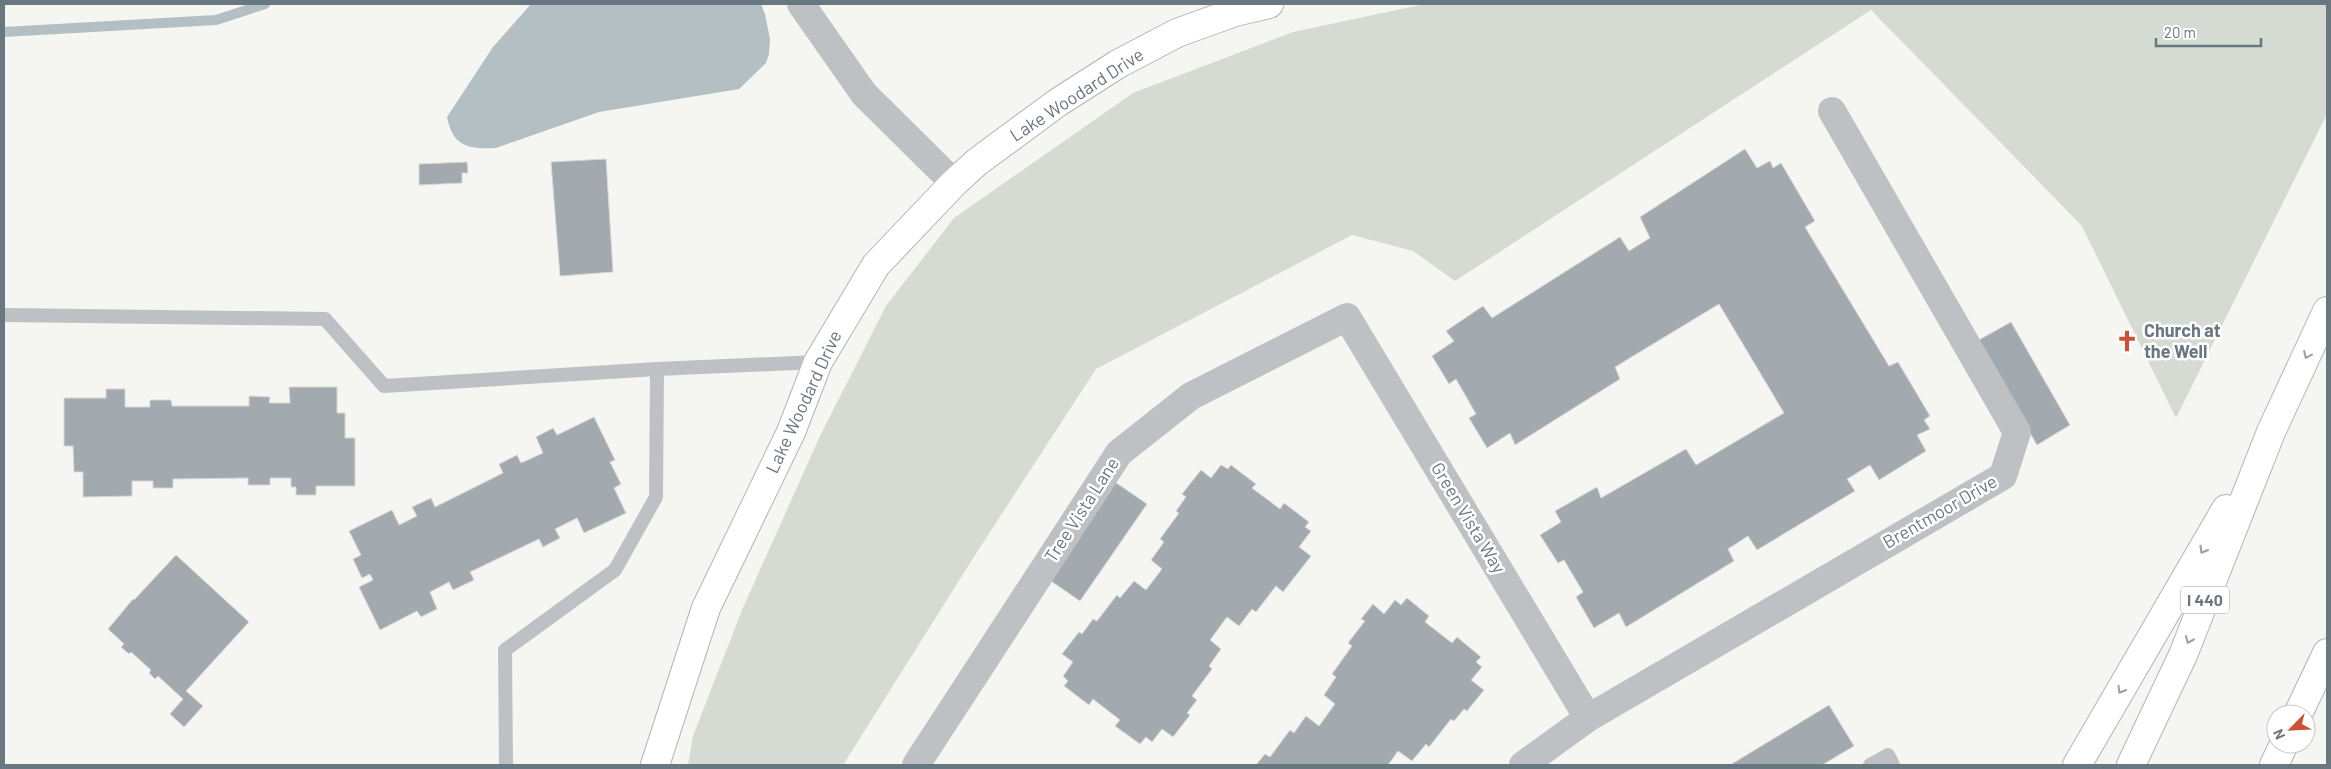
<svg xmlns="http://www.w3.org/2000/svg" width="2331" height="769" viewBox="0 0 2331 769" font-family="Barlow,sans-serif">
	<rect width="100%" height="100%" fill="#f5f5f2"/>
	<!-- green -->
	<path fill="#d5dad2" d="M1425,4H2327V114L2176,418L2082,226L1871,10L1455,281L1413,251L1352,235L1096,369L977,552L843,765H688L693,736L742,610L820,436L886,306L954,218L1133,93L1293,32Z"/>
	<!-- water -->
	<path fill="#b3bfc2" d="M531,4H761L765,14L770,39L769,54L766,63L739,89L599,112L496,148C468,149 453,147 447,117L493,47Z"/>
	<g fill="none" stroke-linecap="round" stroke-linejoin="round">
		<!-- stream -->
		<path stroke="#b3bfc2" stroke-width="10" d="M4,32L216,20L265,4"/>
	</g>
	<!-- building -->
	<path fill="#a3aaaf" stroke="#d7d7d5" d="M1745,149L1757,168L1770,161L1773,168L1781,163L1815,221L1805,227L1889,366L1898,362L1930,416L1924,420L1930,429L1917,435L1926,451L1879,480L1870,465L1847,479L1855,491L1757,550L1748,536L1728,549L1734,561L1626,627L1619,613L1594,628L1576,597L1583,592L1564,560L1558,563L1540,535L1561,522L1555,511L1597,487L1601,498L1686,449L1696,465L1784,413L1719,304L1615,367L1620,379L1515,445L1510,433L1487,448L1469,418L1476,414L1456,379L1449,384L1432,356L1454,341L1446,331L1483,306L1492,318L1620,237L1629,251L1650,238L1640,217Z
		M606,159L613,272L560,276L551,162Z
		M467,162L468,173H462V183L419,185V164Z
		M2011,322L2070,425L2037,445L1977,341Z
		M289,387H337V413H345V438H355V486H316V495H296V487H291V478H270V485H248V478L173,479V488H153V481H132V496L83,497V472H74L73,446H64V398H106V389H125V407H150V400H171L172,406H249V396L270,397L269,403H290Z
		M594,417L615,460L610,462L621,484L614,488L626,513L584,533L577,518L555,529L560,538L543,547L539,539L470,572L474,580L453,590L449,582L430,592L437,609L421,617L417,611L380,630L359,587L373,580L370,574L362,578L353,559L361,555L349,531L392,510L399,525L417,516L412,507L431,498L435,507L503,473L499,464L517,455L521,463L543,453L536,437L553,428L557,435Z
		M1221,465L1228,469L1231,465L1256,484L1252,488L1280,509L1284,503L1309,522L1305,527L1311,531L1299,547L1311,556L1283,592L1276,586L1256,612L1252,609L1239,626L1227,617L1210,640L1221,649L1209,666L1212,669L1192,696L1197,700L1187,713L1190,715L1173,737L1162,729L1152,742L1146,737L1140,744L1115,726L1120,720L1093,699L1089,705L1064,686L1068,681L1063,676L1073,662L1062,654L1079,632L1082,634L1093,619L1097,621L1117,595L1120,598L1134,581L1146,590L1162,569L1151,560L1164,542L1160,539L1179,513L1176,511L1186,497L1182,494L1201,470L1211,478Z
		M1115,482L1147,504L1080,601L1048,579Z
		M176,555L249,622L186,691L203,706L184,727L170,714L183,699L158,676L155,679L149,673L151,670L131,652L129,654L121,647L124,644L108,629L133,599L134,600Z
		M1407,598L1429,616L1425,622L1452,643L1457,637L1481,657L1476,662L1482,667L1471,680L1484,690L1467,711L1464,709L1454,721L1451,719L1429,747L1426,744L1412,761L1398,751L1388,765H1256L1265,754L1270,757L1290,730L1294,733L1306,716L1319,726L1335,704L1324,695L1336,677L1332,674L1352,646L1348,643L1365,621L1361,619L1373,604L1384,614L1395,600L1401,605Z
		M1829,705L1854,746L1822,765H1730Z"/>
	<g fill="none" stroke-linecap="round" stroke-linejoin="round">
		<!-- secondary casing -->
		<g stroke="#b0b5b8" stroke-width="30">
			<path id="secondary" d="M655,765L706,608L791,432L818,362L876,265L954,183L977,162L1057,103L1118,64L1177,33L1235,12L1269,4"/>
		</g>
		<!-- highway casing -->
		<g stroke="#b1b4b7" stroke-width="30">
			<path id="highway" d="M2298,714L2327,653
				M2077,765L2226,509
				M2131,765L2183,655L2271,432L2327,311
				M2274,765L2284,744"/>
		</g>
		<!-- lane -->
		<path stroke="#bdc1c4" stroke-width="14" d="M4,315L325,319L384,386L657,369L818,362
			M506,765L505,650L615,570L656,497L657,369
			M1870,765L1888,755L1893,765"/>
		<!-- street -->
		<path stroke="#bdc1c4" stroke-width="28" d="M801,4L864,94L954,183
			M916,765L1119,453L1191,396L1347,317L1588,718
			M1523,765L1588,718L2003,476L2017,432L1832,111"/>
		<!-- secondary -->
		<use href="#secondary" stroke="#fff" stroke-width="28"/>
		<!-- highway -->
		<use href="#highway" stroke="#fff" stroke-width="28"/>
	</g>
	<!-- one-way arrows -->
	<defs><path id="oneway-chevron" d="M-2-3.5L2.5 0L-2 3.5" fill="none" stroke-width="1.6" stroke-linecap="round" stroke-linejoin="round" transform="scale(1.25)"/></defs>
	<g stroke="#95a0a6">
		<use href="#oneway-chevron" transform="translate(2307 355) rotate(115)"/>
		<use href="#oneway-chevron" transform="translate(2203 550) rotate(120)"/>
		<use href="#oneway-chevron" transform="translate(2189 640) rotate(112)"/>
		<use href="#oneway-chevron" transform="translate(2121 690) rotate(120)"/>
	</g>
	<!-- icons -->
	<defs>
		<g id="church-bare" transform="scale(1.725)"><path d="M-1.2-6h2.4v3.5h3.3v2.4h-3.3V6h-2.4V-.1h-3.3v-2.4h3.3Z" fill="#cf5039" stroke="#fff" stroke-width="2.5" paint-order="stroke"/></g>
	</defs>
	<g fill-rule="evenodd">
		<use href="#church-bare" x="2127" y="341"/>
	</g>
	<g text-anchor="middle" stroke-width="5" stroke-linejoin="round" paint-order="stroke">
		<!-- shield labels -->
		<rect fill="#fff" stroke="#95a0a6" stroke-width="1" x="2181" y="586.5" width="48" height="27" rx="4"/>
		<g font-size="16" font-weight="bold" fill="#687780">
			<text x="2205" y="606">I 440</text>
		</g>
		<!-- street labels -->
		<g font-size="18" fill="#687780" stroke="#fff">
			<text transform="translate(1077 95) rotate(-33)" y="6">Lake Woodard Drive</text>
			<text transform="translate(804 402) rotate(-65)" y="6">Lake Woodard Drive</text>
			<text transform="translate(1082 510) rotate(-57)" y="6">Tree Vista Lane</text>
			<text transform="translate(1940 512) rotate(-30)" y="6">Brentmoor Drive</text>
			<text transform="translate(1468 518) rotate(59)" y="6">Green Vista Way</text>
		</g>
		<!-- poi labels -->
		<g font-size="18" font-weight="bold" fill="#687780" stroke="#fff" text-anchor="start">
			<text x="2144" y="337">Church at<tspan x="2144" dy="21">the Well</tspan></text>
		</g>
	</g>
	<!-- border -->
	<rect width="2331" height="769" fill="none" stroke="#687780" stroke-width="10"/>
	<!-- north arrow -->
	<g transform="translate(2291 729) rotate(246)"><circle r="24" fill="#ffffff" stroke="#c3c9cc"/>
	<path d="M0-4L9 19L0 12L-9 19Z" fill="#cf5039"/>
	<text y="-8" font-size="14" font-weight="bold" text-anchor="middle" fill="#687780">N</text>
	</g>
	<!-- scale -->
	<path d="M2156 38v8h105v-8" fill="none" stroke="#687780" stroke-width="2.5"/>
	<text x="2164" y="38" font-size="15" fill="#687780" stroke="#ffffff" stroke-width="4" paint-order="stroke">20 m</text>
</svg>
